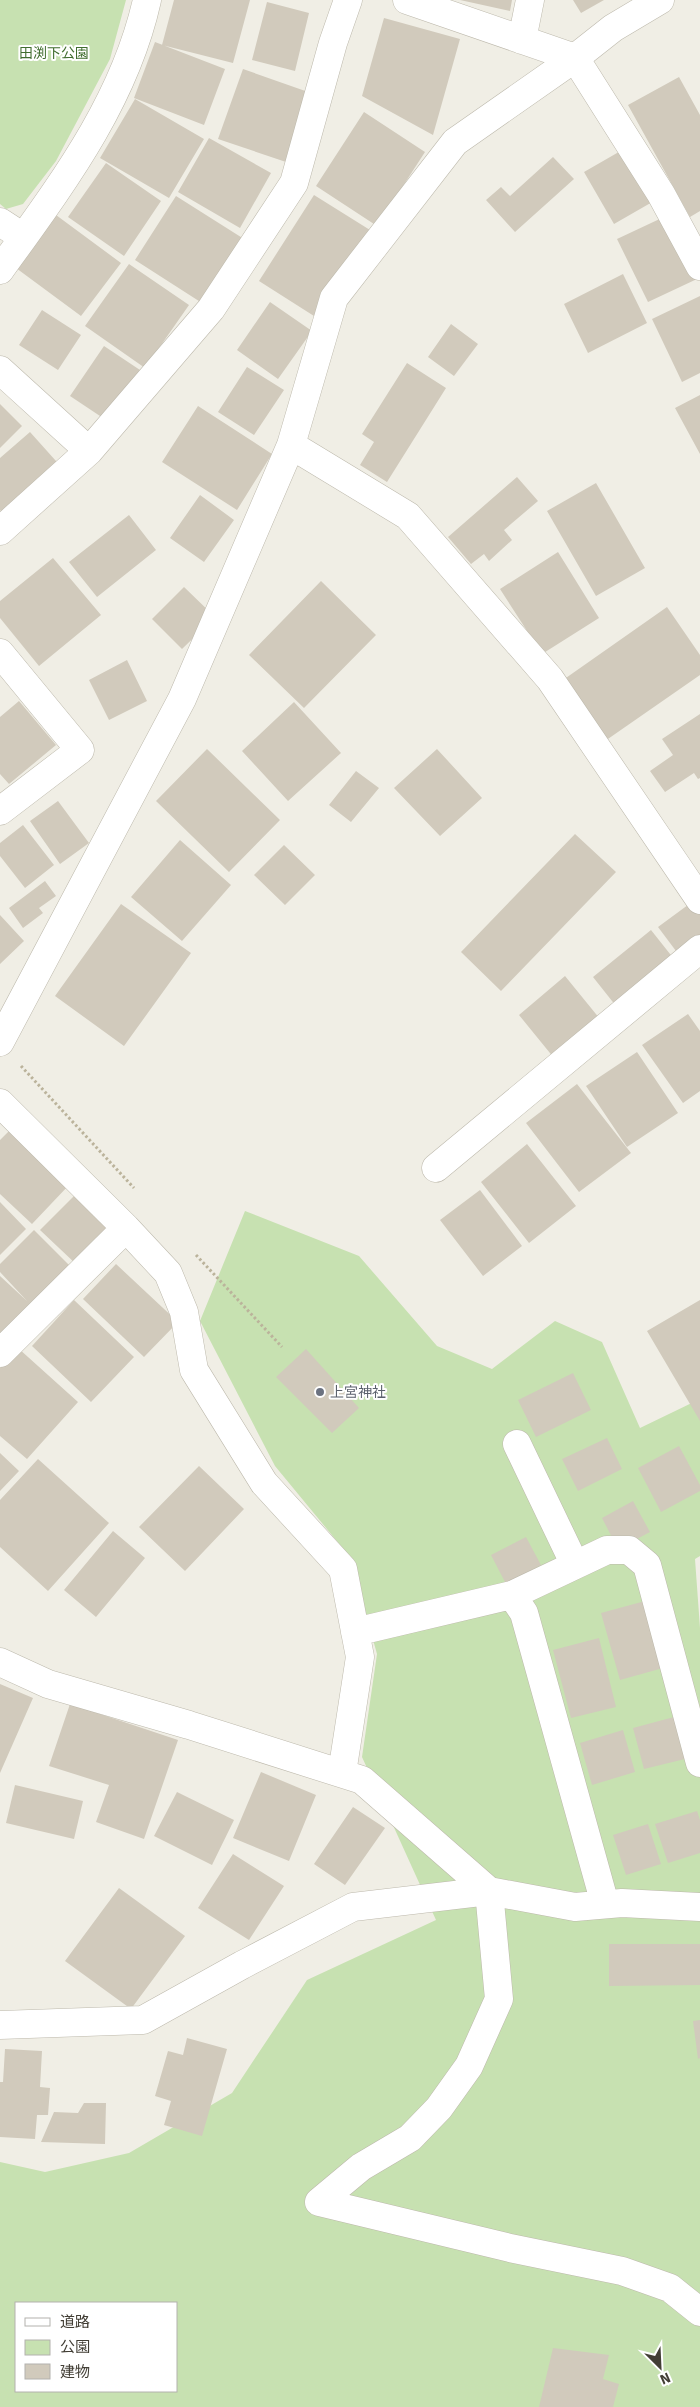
<svg xmlns="http://www.w3.org/2000/svg" width="700" height="2407" viewBox="0 0 700 2407" font-family="Signika,'Noto Sans JP',sans-serif">
	<rect width="100%" height="100%" fill="#f0eee5"/>
	<!-- green -->
	<path fill="#c7e1b1" fill-rule="evenodd" d="M0,0H126L110,59L56,161L23,204L6,209L0,204Z
		M245,1211L359,1256L437,1346L492,1369L555,1321L602,1342L640,1428L700,1399V1556L695,1559L700,1628V2407H0V2162L45,2172L129,2153L232,2093L307,1980L436,1920L362,1757L377,1654L350,1557L275,1466L200,1321ZM16,2303H176V2391H16Z"/>
	<!-- building -->
	<path fill="#d1cabc" d="M174,0H250L233,63L162,45Z
		M460,0H512L510,11Z
		M573,0H604L581,13Z
		M267,2L309,13L295,71L252,60Z
		M384,18L460,39L433,135L362,96Z
		M155,42L225,69L204,125L134,98Z
		M243,69L311,93L286,162L218,139Z
		M679,77L700,115V211L690,217L628,105Z
		M135,99L204,139L169,198L100,158Z
		M364,112L425,152L377,226L316,186Z
		M209,138L271,173L240,228L178,192Z
		M624,149L654,201L614,224L584,172Z
		M553,157L574,179L515,232L486,200L501,187L510,196Z
		M106,163L161,201L124,256L68,217Z
		M314,195L370,230L314,316L259,281Z
		M176,196L244,239L202,303L135,260Z
		M56,215L121,263L81,316L16,268Z
		M666,216L697,279L648,302L617,239Z
		M129,264L189,305L145,368L85,326Z
		M623,274L647,323L588,353L564,304Z
		M700,296V373L682,382L652,319Z
		M270,302L312,331L278,379L237,350Z
		M42,310L81,335L58,370L19,345Z
		M451,324L478,344L454,376L428,357Z
		M104,346L140,370L106,420L70,396Z
		M407,363L446,388L387,482L360,465L374,442L362,434Z
		M247,367L284,390L254,435L218,412Z
		M700,395V454L675,408Z
		M0,404L22,426L0,448Z
		M198,406L272,454L237,510L162,462Z
		M30,432L73,480L17,529L0,510V458Z
		M517,477L538,501L504,530L512,540L489,561L484,554L471,564L448,537Z
		M596,483L645,568L596,596L547,511Z
		M200,495L234,520L204,562L170,538Z
		M129,515L156,550L97,597L69,562Z
		M558,552L599,618L542,654L500,589Z
		M53,558L101,615L39,666L0,618V601Z
		M321,581L376,635L304,708L249,655Z
		M184,587L215,617L182,649L152,619Z
		M667,607L700,655V675L605,741L563,680Z
		M127,660L147,701L109,720L89,680Z
		M19,701L56,745L9,784L0,774V717Z
		M294,702L341,753L288,801L242,751Z
		M700,714V778L698,779L694,773L665,792L650,771L673,755L662,739Z
		M207,749L280,820L229,872L156,801Z
		M437,749L482,798L440,836L394,788Z
		M356,771L379,788L351,822L329,805Z
		M58,801L89,843L60,864L30,821Z
		M23,825L54,865L25,888L0,856V843Z
		M575,834L616,872L501,991L461,952Z
		M180,840L231,885L182,941L131,897Z
		M284,845L315,875L285,905L254,875Z
		M45,881L56,896L39,908L43,913L23,928L9,908Z
		M692,902L700,913V940L679,955L658,927Z
		M121,904L191,953L124,1046L55,996Z
		M0,915L24,941L0,964Z
		M651,930L674,959L616,1006L593,977Z
		M565,976L600,1019L554,1058L519,1015Z
		M688,1014L700,1031V1091L683,1103L642,1045Z
		M637,1052L678,1113L627,1147L586,1086Z
		M577,1084L631,1153L579,1192L526,1123Z
		M10,1130L69,1185L32,1224L0,1194V1140Z
		M527,1144L576,1206L529,1243L481,1182Z
		M480,1190L522,1246L483,1276L440,1220Z
		M78,1192L115,1226L77,1265L40,1230Z
		M0,1202L26,1229L0,1255Z
		M34,1230L71,1267L0,1336V1276L27,1301L0,1272V1264Z
		M116,1264L178,1322L144,1357L83,1299Z
		M74,1300L134,1357L91,1402L32,1346Z
		M700,1300V1421L647,1331Z
		M18,1348L78,1402L27,1459L0,1436V1368Z
		M306,1349L359,1408L332,1433L276,1377Z
		M573,1373L591,1410L536,1437L518,1400Z
		M607,1438L622,1469L578,1491L562,1459Z
		M679,1446L700,1485V1491L661,1512L638,1468Z
		M0,1453L19,1471L0,1491Z
		M38,1459L109,1523L48,1591L0,1547V1500Z
		M199,1466L244,1509L185,1571L139,1527Z
		M633,1501L650,1532L618,1549L602,1518Z
		M113,1531L145,1558L96,1617L64,1590Z
		M526,1537L541,1565L506,1584L491,1555Z
		M645,1601L663,1668L620,1680L601,1613Z
		M599,1638L616,1707L571,1718L553,1650Z
		M0,1684L33,1698L0,1773Z
		M70,1704L178,1740L144,1839L96,1822L109,1785L49,1766Z
		M674,1717L685,1759L644,1769L633,1728Z
		M623,1730L635,1772L592,1785L580,1743Z
		M261,1772L316,1795L289,1861L233,1838Z
		M15,1785L83,1801L74,1839L6,1823Z
		M177,1792L234,1820L212,1865L154,1836Z
		M353,1807L385,1828L345,1885L314,1864Z
		M697,1811L700,1820V1853L668,1863L655,1824Z
		M648,1824L661,1864L626,1875L613,1835Z
		M233,1854L284,1886L249,1940L198,1908Z
		M119,1888L185,1936L131,2009L65,1961Z
		M609,1944H700V1985L609,1986Z
		M700,2020V2058L698,2059L693,2021Z
		M187,2038L227,2049L202,2136L164,2125L171,2101L155,2096L168,2051L183,2055Z
		M5,2049L42,2051L40,2087L50,2088L48,2115H37L35,2139L0,2137V2082H3Z
		M84,2103H106L105,2144L41,2142L54,2112L78,2113Z
		M553,2348L609,2355L603,2379L619,2384L613,2407H539Z"/>
	<g fill="none" stroke-linecap="round" stroke-linejoin="round">
		<!-- minor casing -->
		<g stroke="#bdb9ac" stroke-width="29">
			<path id="minor" d="M407,0L575,58L661,194L700,266
				M522,40L530,0
				M0,222L23,237
				M0,270C61,185 124,103 147,0
				M0,370L89,451
				M291,445L408,516L550,679L700,900
				M0,531L89,451L211,309L294,183L333,43L348,0
				M0,653L80,750L0,811
				M0,1042L182,699L291,445L334,298L455,142L575,58L613,28L660,0
				M0,1103L126,1228L168,1273L184,1312L194,1370L264,1483L343,1569L360,1657L342,1773
				M436,1168L700,949
				M0,1353L126,1228
				M517,1444L575,1565
				M512,1595L524,1613L605,1904
				M355,1632L512,1595L607,1550H629L647,1565L700,1763
				M0,1662L48,1684L189,1725L362,1780L489,1891L499,1999L469,2066L439,2108L410,2138L361,2167L319,2202L510,2248L622,2271L670,2288L700,2312
				M0,2025L143,2020L242,1965L353,1907L489,1891L575,1907L622,1903L700,1907"/>
		</g>
		<!-- path -->
		<path stroke="#bbb39b" stroke-width="3" stroke-dasharray="2.5 2.5" stroke-linecap="butt" d="M21,1066L134,1188
			M196,1255L282,1347"/>
		<!-- minor -->
		<use href="#minor" stroke="#fff" stroke-width="28"/>
	</g>
	<!-- markers -->
	<circle fill="#6b7280" stroke="#fff" stroke-width="2" cx="320" cy="1392" r="5"/>
	<g text-anchor="middle" stroke-width="4" stroke-linejoin="round" paint-order="stroke">
		<!-- park labels -->
		<g font-size="14" fill="#406d2f" stroke="#fff">
			<text x="54" y="58">田渕下公園</text>
		</g>
		<!-- worship labels -->
		<g font-size="14" fill="#5b616d" stroke="#fff" text-anchor="start">
			<text x="330" y="1397">上宮神社</text>
		</g>
	</g>
	<!-- legend -->
	<rect x="15" y="2302" width="162" height="90" fill="#ffffff" stroke="#b3b2ae"/>
	<rect x="25" y="2318" width="25" height="8" fill="#ffffff" stroke="#b3b2ae"/>
	<text x="60" y="2327" font-size="15" fill="#423e35">道路</text>
	<rect x="25" y="2340" width="25" height="15" fill="#c7e1b1" stroke="#b3b2ae"/>
	<text x="60" y="2352" font-size="15" fill="#423e35">公園</text>
	<rect x="25" y="2364" width="25" height="15" fill="#d1cabc" stroke="#b3b2ae"/>
	<text x="60" y="2377" font-size="15" fill="#423e35">建物</text>
	<!-- north arrow -->
	<g transform="translate(660 2367) rotate(156)" stroke="#ffffff" stroke-width="4" paint-order="stroke">
	<path d="M0-4L9 19L0 12L-9 19Z" fill="#423e35"/>
	<text y="-8" font-size="14" font-weight="bold" text-anchor="middle" fill="#423e35">N</text>
	</g>
</svg>
